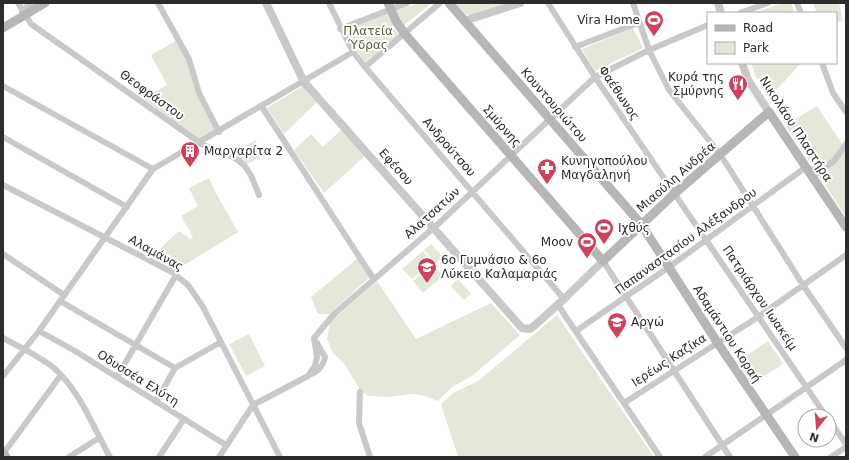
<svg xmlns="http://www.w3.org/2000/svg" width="849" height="460" viewBox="0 0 849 460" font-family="'DejaVu Sans',sans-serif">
	<rect width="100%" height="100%" fill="#fff"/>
	<!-- green -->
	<path fill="#e3e8db" d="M420,3H432L404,25L395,10Z
		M453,3H507L471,15L462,14Z
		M782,3H791L795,13H753Z
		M813,3H839L843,21L836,22V13H817Z
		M388,13L395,30L399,35L365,62L352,45L344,29Z
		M633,28L643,48L595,71L582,49Z
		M176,41L187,60L216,131L199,140L143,98L167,85L151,55Z
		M751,63H801L771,96L756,77Z
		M303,86L317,102L284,134L267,108Z
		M817,106L846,150V217L817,173L828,163L814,168L785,125Z
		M342,129L365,156L324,193L294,150L311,134L323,147Z
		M255,140L264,155L246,165L237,151Z
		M209,178L217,195L238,232L178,269L152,256L179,231L190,239L193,237L181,216L198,206L189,188Z
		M431,244L443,257L436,263L424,250Z
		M423,251L432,262L412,279L402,269Z
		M358,258L370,277L329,314H318L311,297Z
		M433,264L443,276L423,293L413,281Z
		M458,279L471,294L464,300L451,286Z
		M377,281L416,339L491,303L520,335L472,376L452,387L438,401L421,395L411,394L388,397L368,396L361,391L343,362L333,353L327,339L330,322Z
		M557,315L654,457H458L441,404L453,393L478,381Z
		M249,334L265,366L246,376L229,344Z
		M768,341L783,364L752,384L737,362Z"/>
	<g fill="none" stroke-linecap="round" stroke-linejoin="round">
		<!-- minor -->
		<path stroke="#c9c9c9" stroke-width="6" d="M18,3L31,24L203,145C221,152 241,156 250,174C254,181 256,188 259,195
			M158,3L189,59L199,93L219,132
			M329,3L353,52L365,67L564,299
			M548,3L595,77L826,416
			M633,3L649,50L669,90L720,154L803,285L846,348
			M797,3L801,13
			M22,11L31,3
			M740,13L768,3
			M340,29L407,3
			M575,47L638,23
			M822,63L833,93L846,112
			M365,67L440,3
			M3,86L153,169
			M262,107L373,278
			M3,137L127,207
			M3,185L172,272L188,285L203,307L280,457
			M3,254L64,295
			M603,261L730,457
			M60,301L175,368L221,342
			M558,305L660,457
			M39,331L75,351L226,445
			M576,331L669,267L806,167L817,173L834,161L846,144
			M3,338C20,347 39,356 54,368C80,391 93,427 110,457
			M309,375C318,372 323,367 325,357L317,343
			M3,376L39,331L153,169L353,52
			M117,377L176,275
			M360,392L359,423L370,457
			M156,402L175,368
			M624,403L758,317L846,255
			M829,420L846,444
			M3,454L61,375
			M69,457L99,438
			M159,457L184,419
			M219,457L253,405L308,376L315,366L317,357L314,338L334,314L438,224L595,77L649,50L708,25
			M705,457L846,360
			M831,457L846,447"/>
		<!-- tertiary -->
		<path stroke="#c9c9c9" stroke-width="8" d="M266,3L304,82L522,328L530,329L534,326L564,299L603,261
			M718,3L721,13
			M464,21L520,3
			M742,63L748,80L769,112"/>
		<!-- secondary -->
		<path stroke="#b6b6b6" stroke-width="9" d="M388,3L396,21L404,33L603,261L674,194L769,112L846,227
			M449,3L641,224L717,342L795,457
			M3,28L45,3
			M3,453L6,457"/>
	</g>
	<!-- icons -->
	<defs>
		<g id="stadium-pin" transform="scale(1)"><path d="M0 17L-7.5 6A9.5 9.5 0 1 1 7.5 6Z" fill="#ce425e" stroke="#fff"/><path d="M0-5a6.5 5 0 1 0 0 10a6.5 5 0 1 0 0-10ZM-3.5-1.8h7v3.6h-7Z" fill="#fff"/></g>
		<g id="restaurant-pin" transform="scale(1)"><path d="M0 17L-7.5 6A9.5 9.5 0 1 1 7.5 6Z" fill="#ce425e" stroke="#fff"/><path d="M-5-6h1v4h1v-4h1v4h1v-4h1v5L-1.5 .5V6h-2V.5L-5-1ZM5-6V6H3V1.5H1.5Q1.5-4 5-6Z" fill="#fff"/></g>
		<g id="building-pin" transform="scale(1)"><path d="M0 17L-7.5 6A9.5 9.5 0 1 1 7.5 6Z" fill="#ce425e" stroke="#fff"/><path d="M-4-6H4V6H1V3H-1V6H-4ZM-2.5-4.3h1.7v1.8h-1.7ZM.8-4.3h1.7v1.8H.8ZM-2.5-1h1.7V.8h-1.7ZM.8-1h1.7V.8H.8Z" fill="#fff"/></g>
		<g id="pharmacy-pin" transform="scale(1)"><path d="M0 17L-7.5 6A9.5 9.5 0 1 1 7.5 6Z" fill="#ce425e" stroke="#fff"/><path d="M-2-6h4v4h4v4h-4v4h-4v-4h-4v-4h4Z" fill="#fff"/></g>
		<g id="school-pin" transform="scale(1)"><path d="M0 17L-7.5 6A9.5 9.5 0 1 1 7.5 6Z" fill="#ce425e" stroke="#fff"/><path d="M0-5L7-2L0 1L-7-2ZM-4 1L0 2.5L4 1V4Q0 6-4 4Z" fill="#fff"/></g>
	</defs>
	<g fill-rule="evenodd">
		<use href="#stadium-pin" x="654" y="20"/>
		<use href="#restaurant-pin" x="738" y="84"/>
		<use href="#building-pin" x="190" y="151"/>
		<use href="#pharmacy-pin" x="547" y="168"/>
		<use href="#stadium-pin" x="604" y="228"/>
		<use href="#stadium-pin" x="587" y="242"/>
		<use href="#school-pin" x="427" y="267"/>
		<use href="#school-pin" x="617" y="322"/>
	</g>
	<g text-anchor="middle" stroke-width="4" stroke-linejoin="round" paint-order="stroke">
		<!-- poi labels -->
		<g font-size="12" fill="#2c2c2c" stroke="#fff" text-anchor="start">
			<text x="640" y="24" text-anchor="end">Vira Home</text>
			<text x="724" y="81" text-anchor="end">Κυρά της<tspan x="724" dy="14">Σμύρνης</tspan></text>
			<text x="204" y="155">Μαργαρίτα 2</text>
			<text x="561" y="165">Κυνηγοπούλου<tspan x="561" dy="14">Μαγδαληνή</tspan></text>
			<text x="618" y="232">Ιχθύς</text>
			<text x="573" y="246" text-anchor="end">Moov</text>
			<text x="441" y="264">6ο Γυμνάσιο &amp; 6ο<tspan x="441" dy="14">Λύκειο Καλαμαριάς</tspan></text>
			<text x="631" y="326">Αργώ</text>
		</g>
		<!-- park labels -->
		<g font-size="12" fill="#53613f" stroke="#fff">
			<text x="368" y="35">Πλατεία<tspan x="368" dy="14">Ύδρας</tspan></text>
		</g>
		<!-- street labels -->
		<g font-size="12" fill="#2c2c2c" stroke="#fff">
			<text transform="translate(619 93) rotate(56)" y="4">Φαέθωνος</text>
			<text transform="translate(152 95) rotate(36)" y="4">Θεοφράστου</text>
			<text transform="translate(554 105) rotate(49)" y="4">Κουντουριώτου</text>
			<text transform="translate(502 126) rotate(49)" y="4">Σμύρνης</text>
			<text transform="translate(796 129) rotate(57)" y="4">Νικολάου Πλαστήρα</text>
			<text transform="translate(449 147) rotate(49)" y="4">Ανδρούτσου</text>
			<text transform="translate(396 167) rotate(48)" y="4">Εφέσου</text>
			<text transform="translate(676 177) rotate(-41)" y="4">Μιαούλη Ανδρέα</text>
			<text transform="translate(432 213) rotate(-42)" y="4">Αλατσατών</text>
			<text transform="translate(686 241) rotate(-36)" y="4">Παπαναστασίου Αλέξανδρου</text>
			<text transform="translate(156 253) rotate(29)" y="4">Αλαμάνας</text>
			<text transform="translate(760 298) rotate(56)" y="4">Πατριάρχου Ιωακείμ</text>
			<text transform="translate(727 334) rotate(57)" y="4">Αδαμάντιου Κοραή</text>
			<text transform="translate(669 360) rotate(-33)" y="4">Ιερέως Καζίκα</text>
			<text transform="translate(138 378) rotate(32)" y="4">Οδυσσέα Ελύτη</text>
		</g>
	</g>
	<!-- border -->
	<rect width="849" height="460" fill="none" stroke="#2c2c2c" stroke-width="8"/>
	<!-- legend -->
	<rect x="707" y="12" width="130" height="52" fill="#ffffff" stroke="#ababab"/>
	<rect x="715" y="25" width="20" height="6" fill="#b6b6b6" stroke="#ababab"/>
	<text x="743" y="32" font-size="12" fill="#2c2c2c">Road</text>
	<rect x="715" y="42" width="20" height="12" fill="#e3e8db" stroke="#ababab"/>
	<text x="743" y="52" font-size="12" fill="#2c2c2c">Park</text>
	<!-- north arrow -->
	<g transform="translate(817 428) rotate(197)"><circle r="19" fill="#ffffff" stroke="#ababab"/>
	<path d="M0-3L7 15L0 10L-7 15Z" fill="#ce425e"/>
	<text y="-6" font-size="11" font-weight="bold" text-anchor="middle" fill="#2c2c2c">N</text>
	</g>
</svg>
